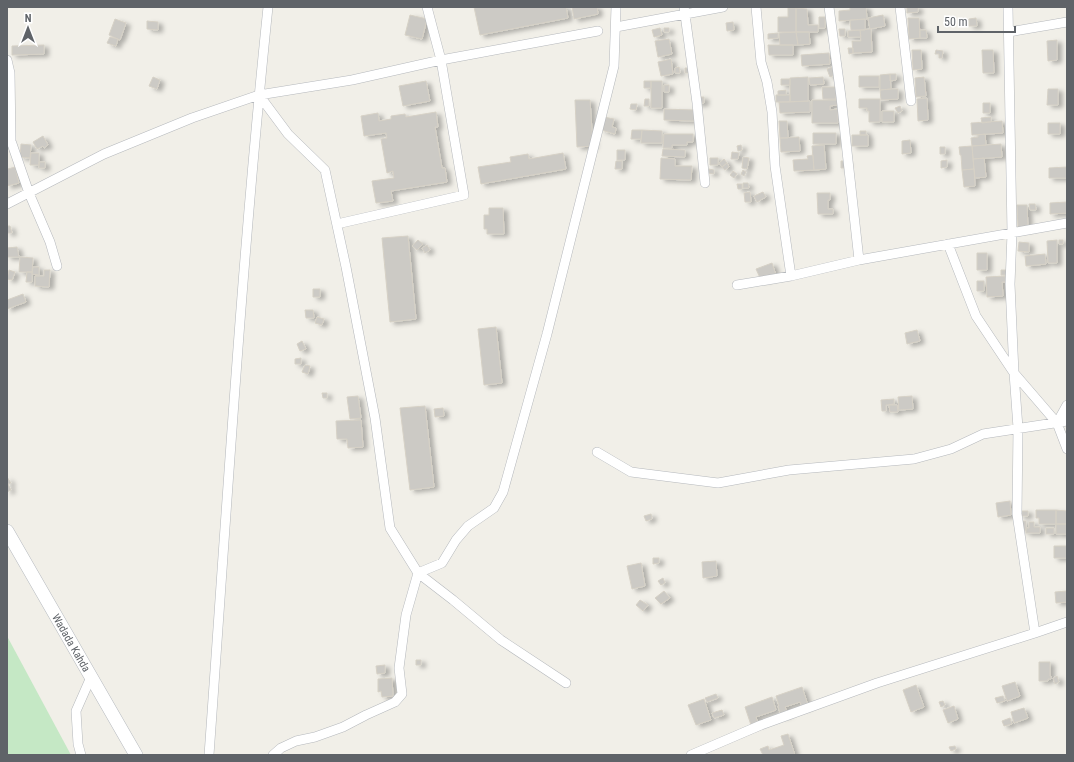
<svg xmlns="http://www.w3.org/2000/svg" width="1074" height="762" viewBox="0 0 1074 762" font-family="'Roboto Condensed',sans-serif">
	<defs>
		<filter id="shadow"><feDropShadow dx="4.5" dy="2.5" stdDeviation="2" flood-color="#0004"/></filter>
	</defs>
	<rect width="100%" height="100%" fill="#f1efe8"/>
	<!-- green -->
	<path fill="#c5e8c5" d="M7,636L71,755H7Z"/>
	<!-- building -->
	<path fill="#cccac5" stroke="#d6d1c6" filter="url(#shadow)" d="M474,7H566L568,18L480,35Z
		M572,7H597L598,14L574,19Z
		M850,7H866L867,19L839,21V11L850,10Z
		M907,7H918V12L907,13Z
		M788,8H796V32H778V17H788Z
		M796,8L807,9L808,25H818V32H796Z
		M410,15L427,19L422,39L405,35Z
		M883,15L885,26L870,29L868,18Z
		M819,17H825V28H819Z
		M908,18H919L920,38L909,39Z
		M976,18L977,26H969V19Z
		M115,19L126,23L120,40L109,35Z
		M865,19V30H851L850,20Z
		M147,21L158,22V30L147,29Z
		M733,22L734,30L727,31L726,23Z
		M660,28L662,35L654,37L652,30Z
		M664,28H669V32H664Z
		M839,29H845V36H840Z
		M871,29L872,52L853,53L852,41H861L860,30Z
		M860,30L861,37H848V31Z
		M920,30H926L927,38H920Z
		M796,32L798,45H780L779,33Z
		M796,32H809L810,44L798,45Z
		M778,33V38L768,39V34Z
		M110,37L118,39L116,46L107,43Z
		M669,39L672,54L658,57L655,41Z
		M1057,40V60L1048,61L1047,41Z
		M44,45V54L12,55V46Z
		M768,45H793V55H769Z
		M848,48H853V53L849,54Z
		M912,50H921L922,69L913,70Z
		M936,50L943,51L942,58H939V54H935Z
		M982,50H993L994,73H983Z
		M829,53L830,64L802,66L801,55Z
		M671,59L673,74L661,76L658,62Z
		M679,67L680,73H675V68Z
		M832,67L835,75L830,77L827,69Z
		M685,68H690V73H685Z
		M890,74H896V80L890,81Z
		M890,74L891,89L880,90V75Z
		M859,76H879V87H859Z
		M153,77L160,80L157,89L149,86Z
		M808,77V101L790,102V78Z
		M823,77L824,84L810,85L809,78Z
		M924,77L926,96L916,97L915,78Z
		M781,79H790V85H781Z
		M426,81L430,101L403,106L399,86Z
		M644,81H651V88H644Z
		M651,81H662V108H651Z
		M664,85H669V92H664Z
		M822,87H836V99H823Z
		M891,89H898V99L881,100L880,90Z
		M1048,89H1058V105H1047Z
		M786,90V95H778V91Z
		M776,95H790V102H776Z
		M696,97H704V103L697,104Z
		M927,98L928,120L918,121L917,99Z
		M645,99H649V106H644Z
		M859,99H880V122H869V111H867V108H859Z
		M575,100H590L593,146L577,147Z
		M812,100H837V105L830,106V110L838,109V123H812Z
		M810,101V112L780,113L779,102Z
		M983,103H990V113H983Z
		M631,104H637L636,110L630,109Z
		M900,106L902,111L898,113L895,108Z
		M664,109L695,110L694,121L664,120Z
		M882,111H894V122H882Z
		M436,112L438,127H435L442,168H445L447,182L391,191L393,201L376,203L372,181L394,178L393,171L387,173L381,139L387,138L386,133L364,136L361,116L378,113L379,121L391,119V116L405,114L406,117Z
		M604,117L614,119L612,127L616,128L615,134L601,130Z
		M991,117V122L982,123L981,118Z
		M779,121H787L788,138H780Z
		M1002,121L1003,133L972,135L971,123Z
		M1048,123H1060V134H1048Z
		M632,130H642L641,139H631Z
		M642,130L662,131V143H641Z
		M860,131H866V135H860Z
		M813,133H836V144H813Z
		M664,134H693V142H687V145H672V148H663Z
		M985,134L986,145L972,146L971,138L978,137V135Z
		M852,135H868V146H852Z
		M43,136L48,145L44,148L43,146L37,149L33,142Z
		M799,137L800,151L781,152L780,138Z
		M910,140L911,153L902,154V141Z
		M21,144L31,145L30,158L20,157Z
		M1001,144L1002,157L973,159L972,146Z
		M741,145L742,150L738,151L737,146Z
		M824,145L826,169L814,170L812,146Z
		M972,146L974,169L962,170L961,155H960L959,147Z
		M940,147H945V154H940Z
		M663,149L685,150V157L662,156Z
		M617,150H625V160H617Z
		M732,152L739,153L738,159H731Z
		M31,153H39V165H30Z
		M563,153L566,169L481,184L478,167L511,162L510,157L528,154L529,159Z
		M813,155L814,170L794,171L793,160L808,159L807,156Z
		M743,157L749,158L747,169L742,168Z
		M661,158L675,159V166H692L691,180L660,179Z
		M710,158H718V165H710Z
		M984,158L986,177L975,178L973,159Z
		M724,159L727,163L722,167L719,163Z
		M947,160V167L941,168V161Z
		M616,161H622V169H615Z
		M841,161H846L845,168H841Z
		M39,162H45V168H39Z
		M727,163L729,167L725,170L722,167Z
		M7,166L8,169L15,167L19,183L7,186Z
		M1067,167V178H1049V168Z
		M709,169L714,170V174L708,173Z
		M974,169L975,186L964,187L962,170Z
		M743,170L746,172L744,176L741,174Z
		M733,171L737,174L734,178L730,175Z
		M743,183H748L749,188H743Z
		M737,184H742V189H738Z
		M750,192L751,202H745L744,193Z
		M763,192L766,197L757,202L754,196Z
		M817,193H830V200H828V209H833V214H818Z
		M1067,202V213L1050,214V203Z
		M1029,204H1035L1036,210H1030Z
		M1017,205H1027L1028,228H1018Z
		M489,208H503L504,234H487V229H484V215H489Z
		M7,226H10L12,233H7Z
		M408,236L416,319L390,322L382,238Z
		M418,240L423,244L417,250L412,246Z
		M1057,240V263H1048L1047,241Z
		M1059,240H1063V244H1059Z
		M1019,242L1029,243V252L1018,251Z
		M427,245L430,250L425,253L422,248Z
		M17,247L19,257H7V248Z
		M977,253H987V270H977Z
		M1045,254L1046,264L1026,266L1025,256Z
		M20,257L33,258L32,272H19Z
		M772,263L776,275L761,280L756,269Z
		M33,267H39V275L32,274Z
		M9,270L15,272L12,280L7,279Z
		M44,270H50L49,287L35,286V276H44Z
		M1001,270H1006L1007,275H1001Z
		M27,272H32V282H26Z
		M1005,276L1006,282H1002L1003,296L987,297L986,277Z
		M977,281H984V291H977Z
		M313,289H320V297H313Z
		M23,294L26,302L7,309V300Z
		M305,310H313L314,318H306Z
		M317,317L324,319L322,325L315,323Z
		M496,327L502,383L484,385L478,329Z
		M917,330L920,341L907,344L905,333Z
		M302,341L306,349L300,351L297,344Z
		M301,358V364H295V359Z
		M305,365L310,366L308,374L302,372Z
		M322,393H327V398H323Z
		M358,396L361,418L350,419L347,397Z
		M912,396L913,409L899,410L898,397Z
		M894,399V404L886,405V411H882L881,400Z
		M889,405H897L898,412H890Z
		M425,406L434,487L410,490L400,408Z
		M443,408L444,416L435,417L434,409Z
		M361,420L363,447L348,448L347,439H337L336,421Z
		M7,477L11,483L8,484L11,490L7,492Z
		M1010,501L1011,515L998,517L996,503Z
		M1036,510H1056V524H1039V518H1036Z
		M1056,510L1067,511V524H1056Z
		M1020,511H1028V516H1020Z
		M651,514L652,519L646,521L644,516Z
		M1021,521H1026V530H1021Z
		M1029,522H1034V527H1040V533H1026V528H1029Z
		M1056,524H1067V534H1056Z
		M1046,528H1054V534H1046Z
		M1054,546H1067V558H1054Z
		M653,558H659V563L653,564Z
		M716,561L717,576L703,578L702,562Z
		M641,563L645,586L632,589L627,566Z
		M663,578L665,583L661,585L658,581Z
		M664,591L670,598L661,604L655,598Z
		M1067,591V602L1056,603L1055,592Z
		M640,600L648,605L643,611L636,605Z
		M416,660H421V665H416Z
		M1039,662H1050V676H1051V679H1048V681H1039Z
		M385,665V673L377,674L376,666Z
		M1057,676L1059,682L1055,684L1053,678Z
		M392,678L393,696L382,697L381,691L378,692V679Z
		M1015,682L1020,696L1007,701L1002,686Z
		M916,685L924,707L911,712L903,690Z
		M802,687L808,705L802,708L800,702L785,707L788,714L781,716L778,706H779L776,696Z
		M716,694L718,698L707,702L705,698Z
		M1003,696L1005,701L997,703L995,698Z
		M772,697L776,710L756,717L758,723L751,725L745,707Z
		M704,699L711,720L696,725L688,705Z
		M943,701L945,705L941,707L939,702Z
		M954,706L958,719L948,723L943,710Z
		M1024,708L1028,718L1014,723L1011,712Z
		M722,710L724,715L714,718L712,713Z
		M1010,718L1012,724L1004,726L1002,721Z
		M788,734L795,755H763L760,749L768,746L769,750L784,745L781,736Z
		M955,746L956,749L951,751L949,747Z"/>
	<g fill="none" stroke-linecap="round" stroke-linejoin="round">
		<!-- street casing -->
		<g stroke="#b5b8bc" stroke-width="10">
			<path id="street" d="M684,7L697,103L705,183
				M756,7L761,62L767,82L772,112L775,166L791,276
				M829,7L841,97L859,260
				M900,7L911,101
				M616,27L723,7
				M1009,32L1067,22
				M7,60L10,73L11,141L29,193L50,242L57,266
				M259,95L352,80L441,60L427,7
				M7,204L104,154L192,118L259,95L288,134L325,170L346,267L375,418L390,528L418,573L453,600L501,640L566,683
				M337,224L464,195L441,60L598,31
				M948,244L976,316L1014,373L1057,423L1067,449
				M737,285L791,276L859,260L1067,223
				M1057,423L1067,405
				M597,452L631,472L718,483L789,470L914,459L951,449L983,434L1067,421
				M1035,633L1067,622
				M81,755L78,744L76,711L91,677
				M209,755C227,506 242,256 268,7
				M273,755L281,748L296,741L315,737L343,727L366,715L395,702L402,694L399,668L406,615L418,573L442,563L456,540L468,526L494,508L503,492L547,334L614,66L616,7
				M691,755L761,725L877,683L1035,633L1017,514L1018,428L1014,373L1010,284L1012,233L1008,7"/>
		</g>
		<!-- secondary casing -->
		<g stroke="#b6babf" stroke-width="14">
			<g id="secondary">
				<path id="s1" d="M7,531L136,755"/>
			</g>
		</g>
		<!-- street -->
		<use href="#street" stroke="#fff" stroke-width="9"/>
		<!-- secondary -->
		<use href="#secondary" stroke="#fff" stroke-width="13"/>
	</g>
	<g text-anchor="middle" stroke-width="3.5" stroke-linejoin="round" paint-order="stroke">
		<!-- street labels -->
		<g font-size="11" fill="#5f6368" stroke="#fff">
			<text dy="4" stroke="none"><textPath href="#s1" startOffset="129">Wadada Kahda</textPath></text>
		</g>
	</g>
	<!-- border -->
	<rect width="1074" height="762" fill="none" stroke="#5f6368" stroke-width="16"/>
	<!-- north arrow -->
	<g transform="translate(28 28)" stroke="#ffffff" stroke-width="3" paint-order="stroke">
	<path d="M0-3L7 15L0 10L-7 15Z" fill="#5f6368"/>
	<text y="-6" font-size="11" font-weight="bold" text-anchor="middle" fill="#5f6368">N</text>
	</g>
	<!-- scale -->
	<path d="M938 26v6h77v-6" fill="none" stroke="#5f6368" stroke-width="2"/>
	<text x="944" y="26" font-size="12" fill="#5f6368" stroke="#ffffff" stroke-width="3" paint-order="stroke">50 m</text>
</svg>
